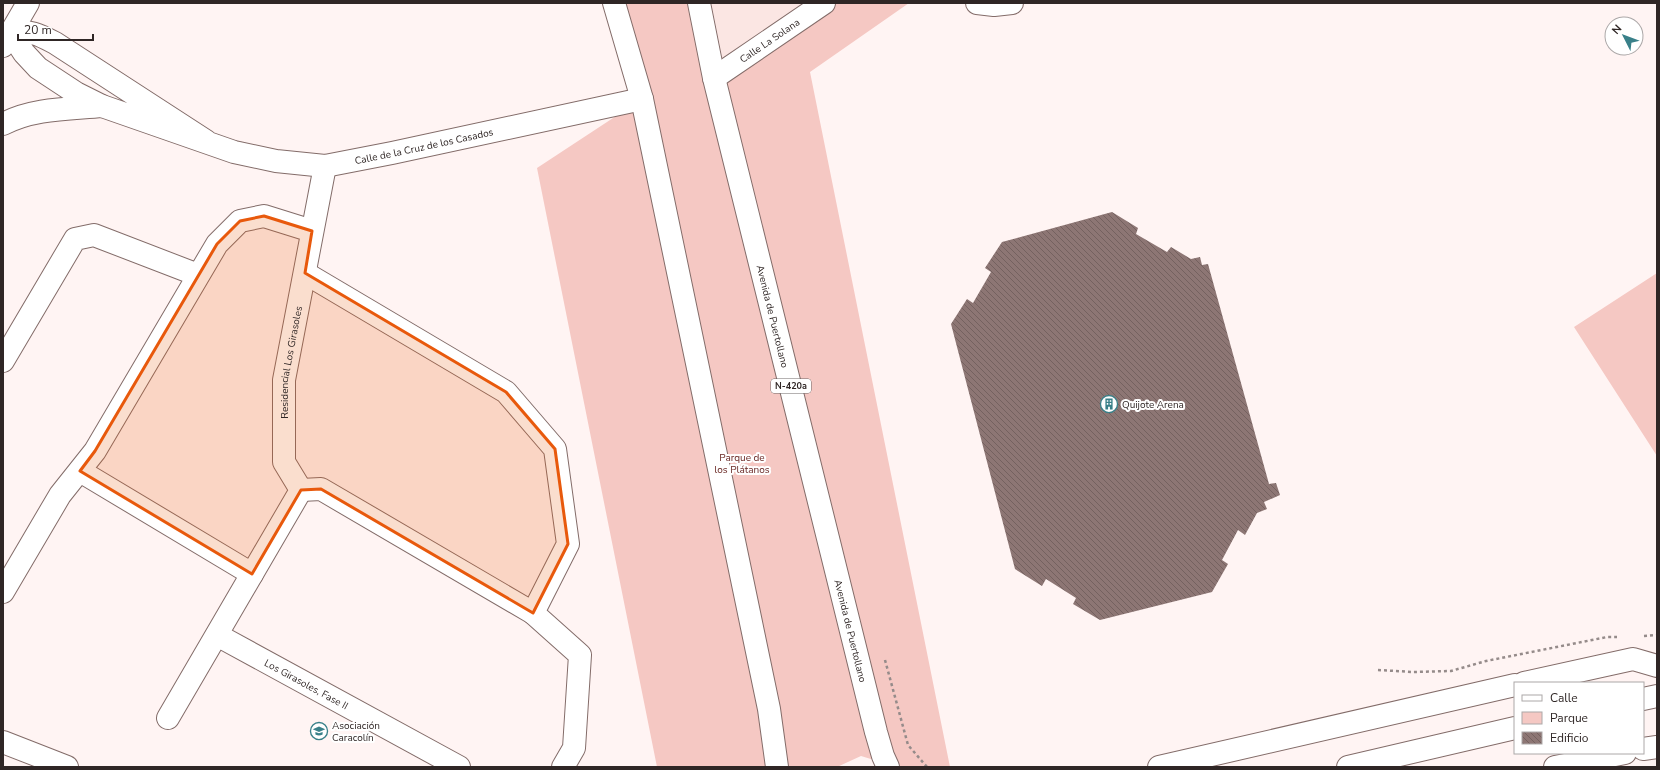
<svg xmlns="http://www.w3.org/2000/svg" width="1660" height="770" viewBox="0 0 1660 770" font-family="'Nunito Sans',sans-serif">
	<defs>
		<pattern id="building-back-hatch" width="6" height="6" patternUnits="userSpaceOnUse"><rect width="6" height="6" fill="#8d7674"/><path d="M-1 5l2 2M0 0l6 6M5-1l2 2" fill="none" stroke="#74615f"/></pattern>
	</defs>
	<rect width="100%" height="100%" fill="#fff4f3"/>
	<!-- built -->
	<path fill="#fbe6e3" d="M699,3H821L714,78Z"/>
	<!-- green -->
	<path fill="#f5c8c3" d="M616,3H697L714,78L824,3H909L810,72L950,767H897L861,756L837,767H657L537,168L642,99Z
		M1657,273V456L1574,327Z"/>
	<!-- building -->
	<path fill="url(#building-back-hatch)" d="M1112,212L1138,228L1136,234L1167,252L1171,247L1191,259L1200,257L1202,265L1208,264L1269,484L1276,483L1280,495L1264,502L1267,509L1257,513L1245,535L1238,530L1222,560L1228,564L1212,592L1100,620L1073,604L1076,598L1046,579L1042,586L1015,569L951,324L967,299L973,303L991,272L985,268L1002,242Z"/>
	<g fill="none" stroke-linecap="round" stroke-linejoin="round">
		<!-- minor casing -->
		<g stroke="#836c69" stroke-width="24">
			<g id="minor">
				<path d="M977,3L994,5L1012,3"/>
				<path id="s1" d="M714,78L824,3"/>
				<path d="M3,124C33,108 69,109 102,106"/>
				<path id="s2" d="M206,141L55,43C38,34 30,30 11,33L24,53L38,68L76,93L102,106L234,152L276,161L325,166L392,153L642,99"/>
				<path d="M305,273L506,392L555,449L568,544L533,613L580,655L574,748L563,767"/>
				<path d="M3,361L75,239L94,235L198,275"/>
				<path d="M80,471L252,574"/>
				<path d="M301,490L321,489L533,613"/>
				<path d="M3,592L60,495L95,451L217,244L240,221L264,216L312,231"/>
				<path id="s3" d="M217,635L459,767"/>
				<path d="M1524,683L1633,659L1657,666"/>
				<path id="s4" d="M168,718L301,490L284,462V380L325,166"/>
				<path d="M1159,767L1515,685"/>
			</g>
		</g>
		<!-- major casing -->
		<g stroke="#836c69" stroke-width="24">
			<path id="major" d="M1643,699L1657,696
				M3,742L67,767
				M1643,749L1657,747
				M1348,767L1515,728
				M1555,767L1625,753"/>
		</g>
		<!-- highway casing -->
		<g stroke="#836c69" stroke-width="24">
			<g id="highway">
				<path d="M614,3L642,99L769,709L777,767"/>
				<path id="s5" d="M699,3L714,78L876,732L883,756L888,767"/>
				<path d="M3,46L28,3"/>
			</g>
		</g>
		<!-- path -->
		<path stroke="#958b8a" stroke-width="2.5" stroke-dasharray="3 3" stroke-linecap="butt" d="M1644,636L1657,635
			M885,660L908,745L927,767
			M1378,670L1413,672L1451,671L1486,661L1607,637H1617"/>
		<!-- minor -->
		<use href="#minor" stroke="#fff" stroke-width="22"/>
		<!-- major -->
		<use href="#major" stroke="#fff" stroke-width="22"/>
		<!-- highway -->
		<use href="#highway" stroke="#fff" stroke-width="22"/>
	</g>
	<!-- marked area -->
	<path fill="#e8590c" fill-opacity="0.2" stroke="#e8590c" stroke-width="3" stroke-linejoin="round" d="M264,216L312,231L305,273L506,392L555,449L568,544L533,613L321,489L301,490L252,574L80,471L95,451L217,244L240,221Z"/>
	<!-- icons -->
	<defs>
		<g id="building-ring" transform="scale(0.9)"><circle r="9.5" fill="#fff" stroke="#398089" stroke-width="1.5"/><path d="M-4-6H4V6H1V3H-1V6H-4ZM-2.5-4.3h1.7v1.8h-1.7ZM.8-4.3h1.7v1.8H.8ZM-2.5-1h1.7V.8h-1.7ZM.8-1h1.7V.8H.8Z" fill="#398089"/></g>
		<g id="school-ring" transform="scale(0.9)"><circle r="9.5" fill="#fff" stroke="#398089" stroke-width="1.5"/><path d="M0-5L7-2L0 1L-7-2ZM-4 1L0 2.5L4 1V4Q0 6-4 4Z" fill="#398089"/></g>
	</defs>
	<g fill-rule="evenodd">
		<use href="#building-ring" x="1109" y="404"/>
		<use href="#school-ring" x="319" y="731"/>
	</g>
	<g text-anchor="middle" stroke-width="4" stroke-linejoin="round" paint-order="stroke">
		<!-- shield labels -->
		<rect fill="#fff" stroke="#6d6766" stroke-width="1" x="771" y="379" width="40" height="14" rx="3"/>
		<g font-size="9" font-weight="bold" fill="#2f2625">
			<text x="791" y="389">N-420a</text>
		</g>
		<!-- street labels -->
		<g font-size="10" fill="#2f2625" stroke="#fff">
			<text dy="4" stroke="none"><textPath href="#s1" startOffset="67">Calle La Solana</textPath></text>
			<text dy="4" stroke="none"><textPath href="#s2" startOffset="678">Calle de la Cruz de los Casados</textPath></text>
			<text dy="4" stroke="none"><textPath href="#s5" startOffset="322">Avenida de Puertollano</textPath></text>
			<text dy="4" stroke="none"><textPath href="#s4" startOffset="397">Residencial Los Girasoles</textPath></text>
			<text dy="4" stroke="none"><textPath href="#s5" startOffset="646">Avenida de Puertollano</textPath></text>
			<text dy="4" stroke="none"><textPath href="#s3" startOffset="102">Los Girasoles, Fase II</textPath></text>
		</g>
		<!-- poi labels -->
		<g font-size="10" fill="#2f2625" stroke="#fff" text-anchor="start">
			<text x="1122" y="408">Quijote Arena</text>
			<text x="332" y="729">Asociación<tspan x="332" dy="12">Caracolín</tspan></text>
		</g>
		<!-- park labels -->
		<g font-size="10" fill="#682622" stroke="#fff">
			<text x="742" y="461">Parque de<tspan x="742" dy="12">los Plátanos</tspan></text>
		</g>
	</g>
	<!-- border -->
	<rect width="1660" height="770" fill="none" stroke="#2f2625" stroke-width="8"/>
	<!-- legend -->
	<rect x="1514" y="682" width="130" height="72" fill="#ffffff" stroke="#aca8a8"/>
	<rect x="1522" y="695" width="20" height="6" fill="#ffffff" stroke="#aca8a8"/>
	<text x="1550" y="702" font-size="12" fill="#2f2625">Calle</text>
	<rect x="1522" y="712" width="20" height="12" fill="#f5c8c3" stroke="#aca8a8"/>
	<text x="1550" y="722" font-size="12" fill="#2f2625">Parque</text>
	<rect x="1522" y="732" width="20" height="12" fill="url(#building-back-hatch)" stroke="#aca8a8"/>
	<text x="1550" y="742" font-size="12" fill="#2f2625">Edificio</text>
	<!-- north arrow -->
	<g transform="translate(1624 36) rotate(312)"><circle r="19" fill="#ffffff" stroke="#aca8a8"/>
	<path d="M0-3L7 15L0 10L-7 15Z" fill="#398089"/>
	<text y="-6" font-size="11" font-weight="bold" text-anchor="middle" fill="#2f2625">N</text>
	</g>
	<!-- scale -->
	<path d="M18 34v6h75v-6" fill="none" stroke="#2f2625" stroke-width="2"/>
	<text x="24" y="34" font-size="12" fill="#2f2625" stroke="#ffffff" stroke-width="3" paint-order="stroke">20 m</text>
</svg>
